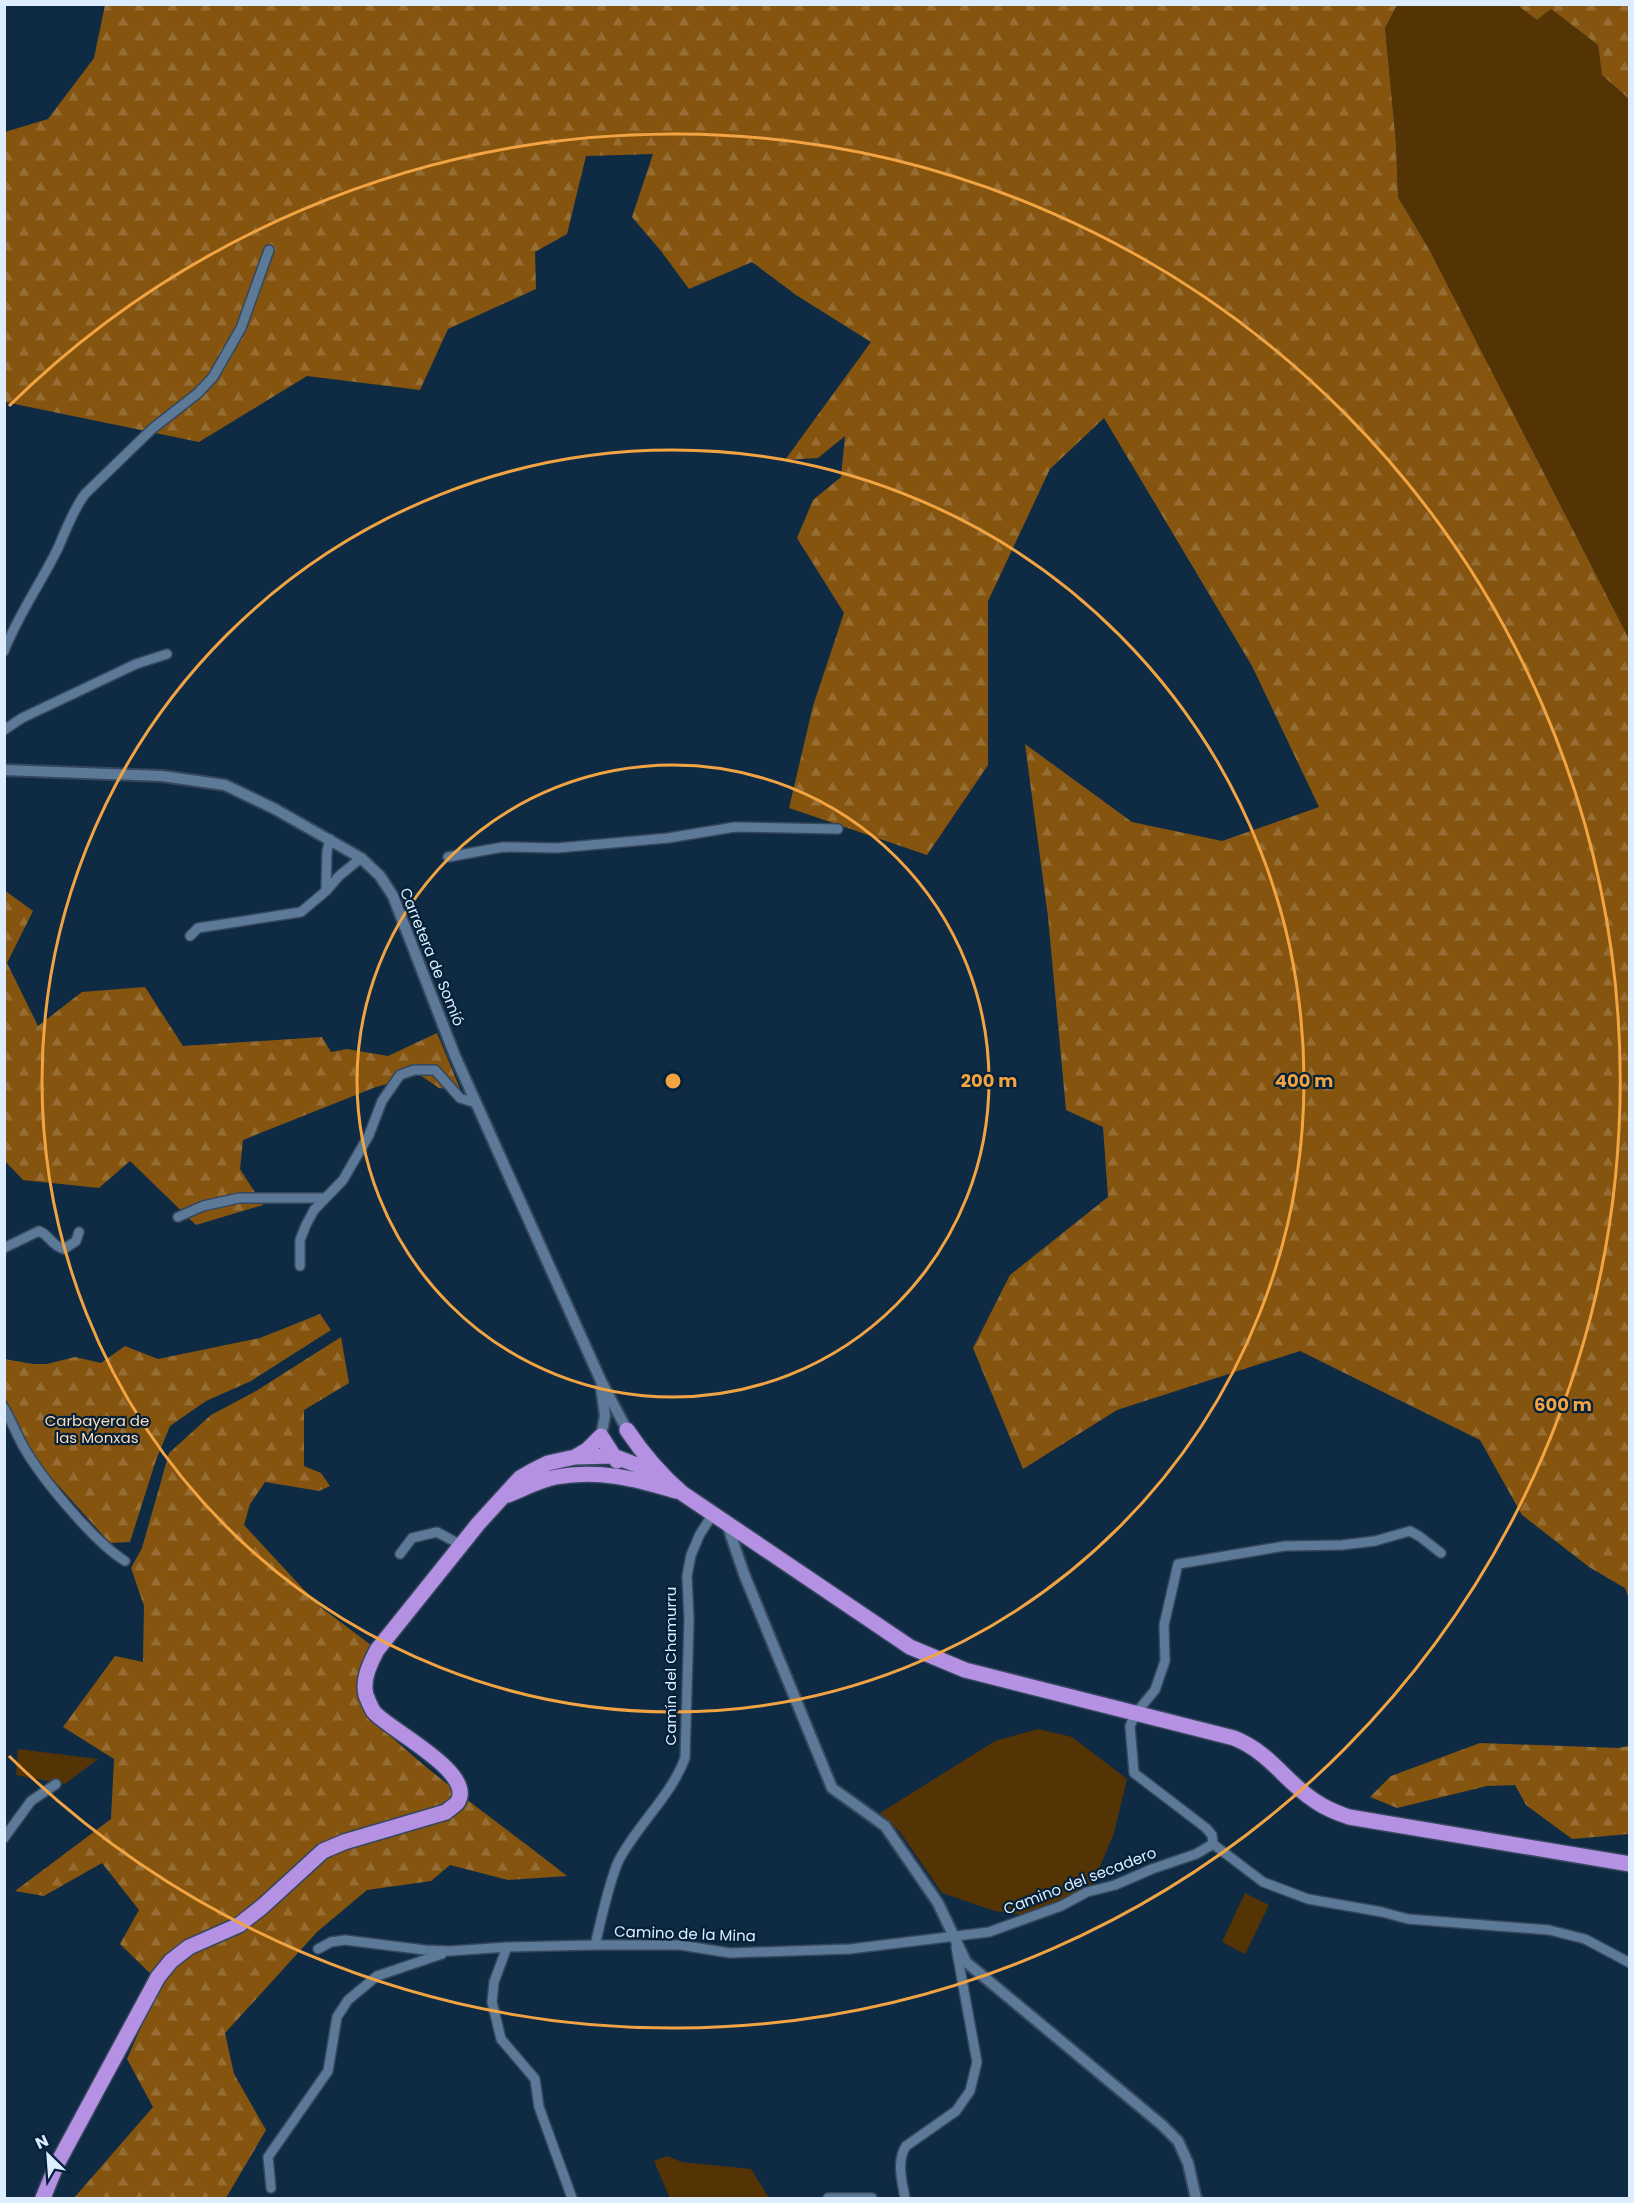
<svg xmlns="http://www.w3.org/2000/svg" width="1634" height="2203" viewBox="0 0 1634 2203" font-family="Poppins,sans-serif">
	<defs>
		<pattern id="forest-firs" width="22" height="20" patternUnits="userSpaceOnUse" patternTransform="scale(1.5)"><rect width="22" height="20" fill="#85540f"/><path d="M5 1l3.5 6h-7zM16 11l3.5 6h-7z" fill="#966d33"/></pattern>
	</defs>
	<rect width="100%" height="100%" fill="#0f2b44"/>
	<!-- green -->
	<path fill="#543305" d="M1397,5H1517L1537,20L1551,9L1598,45L1602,75L1629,99V639L1430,251L1398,197L1396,143L1385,28Z
		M1038,1729L1072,1737L1127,1779L1114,1833L1093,1883L1071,1896L1023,1915L995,1911L942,1893L900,1832L880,1813L995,1741Z
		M18,1749L98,1759L65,1784L16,1775Z
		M1245,1893L1269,1905L1245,1954L1222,1942Z
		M667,2156L682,2162L751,2169L769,2198H670L654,2161Z"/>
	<!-- forest -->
	<path fill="url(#forest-firs)" d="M105,5H1397L1385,28L1396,143L1398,197L1430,251L1629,639V1599L1625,1588L1589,1567L1522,1515L1480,1440L1300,1351L1117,1410L1023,1469L973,1348L1010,1275L1108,1197L1103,1127L1066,1110L1048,917L1025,744L1132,822L1222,841L1319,807L1252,666L1104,418L1050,469L988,601V765L927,855L789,808L813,706L844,613L797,538L813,500L841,477L845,436L818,458L785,460L871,342L796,295L752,262L689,289L661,251L632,217L653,154L586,156L567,234L535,252L536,289L448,329L420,390L307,376L199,442L5,402V132L48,119L94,58Z
		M1517,5H1629V99L1602,75L1598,45L1551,9L1537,20Z
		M4,890L33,911L7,963L38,1026L82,992L145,987L183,1046L322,1037L331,1052L347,1049L388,1056L437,1033L461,1091L439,1088L420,1075L376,1087L243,1140L240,1169L263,1205L196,1225L130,1161L99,1188L23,1180L5,1161Z
		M320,1314L331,1330L251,1381L206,1401L170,1426L156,1460L130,1542L110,1543L38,1463L5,1398L4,1359L33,1364H47L75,1357L101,1363L125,1346L158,1359L260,1338Z
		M341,1337L349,1383L304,1410V1466L321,1473L330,1486L319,1491L265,1482L250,1504L244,1525L318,1605L371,1645C360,1663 351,1685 362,1706C372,1723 390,1735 404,1748C456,1794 513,1833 567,1876L508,1880L450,1865L431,1881L367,1890L317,1932L225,2033L234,2074L266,2130L226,2198H74L153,2107L127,2059L160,1983L120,1944L139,1910L102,1863L44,1896L15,1891L111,1819L114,1759L63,1727L115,1656L143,1662L144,1606L131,1568L142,1548L169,1453L211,1415L256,1391Z
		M1480,1743L1618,1748L1629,1746V1834L1572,1839L1526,1805L1515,1785L1487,1786L1397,1808L1370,1797L1391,1776Z"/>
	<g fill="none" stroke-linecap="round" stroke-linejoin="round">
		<!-- minor casing -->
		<g stroke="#35475d" stroke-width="12">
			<path id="minor" d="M4,651C18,615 41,583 58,548C66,530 73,510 85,494L152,429L198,393L213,377L241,328L269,250
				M4,730L22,718L136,664L167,654
				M448,857L503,847L557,848L668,838L735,827L838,829
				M326,891L339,876L361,858
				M190,936L198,928L301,912L326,891L327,851L330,839
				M178,1217L203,1206L239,1198H324
				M4,1248L39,1231C51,1236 50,1245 64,1249L76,1241L79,1232
				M300,1266V1240L306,1225L314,1210L343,1180L369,1135L382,1101L400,1075L414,1070H435L460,1098L476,1103
				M4,1408C11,1420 16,1433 23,1446C41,1478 94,1542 125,1561
				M1441,1553L1419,1536L1410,1531L1375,1541L1342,1545L1285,1546L1178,1564L1164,1625L1165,1661L1155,1690L1136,1713L1130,1726L1134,1773L1206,1828L1212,1835L1213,1844L1263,1882L1308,1899L1382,1912L1408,1919L1549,1930L1585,1939L1630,1963
				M400,1554L412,1538L437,1532L461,1545
				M4,1838L31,1801L56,1784
				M595,1945C601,1921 609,1881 619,1860C638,1824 671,1796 685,1758L689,1620L687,1576L691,1555L700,1534L713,1514
				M507,1947L494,1982L492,2002L501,2039L535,2079L539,2107L572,2198
				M318,1949L331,1942L345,1940L425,1950L450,1951L507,1947L595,1945H680L730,1953L850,1949L989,1932L1061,1906L1087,1892L1115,1885L1152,1869L1196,1854L1213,1844
				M271,2188L268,2157L328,2071L337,2017L348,2000L377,1976L442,1954
				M828,2198H872
				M905,2198C902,2181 896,2162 906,2146L956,2111L970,2091L977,2062L956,1947"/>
		</g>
		<!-- tertiary casing -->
		<g stroke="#35475d" stroke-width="14">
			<path id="tertiary" d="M4,770L162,776L225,785L275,809L361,858L380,876L393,896L455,1056L601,1381L627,1430
				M601,1436L605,1416L601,1387
				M727,1524L744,1574L832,1788L885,1826L938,1903L966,1962L1162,2125L1178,2141L1188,2163L1196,2198"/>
		</g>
		<!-- trunk casing -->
		<g stroke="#35475d" stroke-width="18">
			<path id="trunk" d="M627,1430C643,1454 660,1474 682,1493L910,1647L965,1670L1234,1738C1271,1753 1284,1781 1315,1801C1325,1808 1337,1813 1349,1817L1630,1864
				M575,1457L587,1450L601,1436L617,1461
				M508,1495C523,1489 540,1480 556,1477C598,1469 637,1479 676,1491
				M43,2198L56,2166L158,1977L171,1961L189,1947L239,1925L263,1906L323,1851L344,1842L446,1812C449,1809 454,1806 457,1803C478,1773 389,1730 374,1712C371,1708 368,1700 366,1695C362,1679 370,1664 377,1650L478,1524L520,1478L532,1471L548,1463L575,1457L613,1456L661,1474"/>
		</g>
		<!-- minor -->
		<use href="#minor" stroke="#5c7997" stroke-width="9"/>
		<!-- tertiary -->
		<use href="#tertiary" stroke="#5c7997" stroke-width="10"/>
		<!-- trunk -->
		<use href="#trunk" stroke="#b591e4" stroke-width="15"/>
	</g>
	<!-- distance rings -->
	<g fill="none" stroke="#f3a442" stroke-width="3">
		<circle cx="673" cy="1081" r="316"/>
		<circle cx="673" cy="1081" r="631"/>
		<path d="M9 406A947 947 0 1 1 9 1756"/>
	</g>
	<g text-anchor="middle" stroke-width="4.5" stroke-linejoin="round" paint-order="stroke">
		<!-- street labels -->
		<g font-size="15" fill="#ddedfe" stroke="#052139">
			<text transform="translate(432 957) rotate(68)" y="5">Carretera de Somió</text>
			<text transform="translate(671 1666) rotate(-90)" y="5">Camín del Chamurru</text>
			<text transform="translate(1080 1881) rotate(-21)" y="5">Camino del secadero</text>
			<text transform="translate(685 1934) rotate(2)" y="5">Camino de la Mina</text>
		</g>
		<!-- park labels -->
		<g font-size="15" fill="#fedbb6" stroke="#052139">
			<text x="97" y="1426">Carbayera de<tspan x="97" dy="17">las Monxas</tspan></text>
		</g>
	</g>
	<circle cx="673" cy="1081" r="9" fill="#f3a442" stroke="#052139" stroke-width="3"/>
	<g font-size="18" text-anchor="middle" font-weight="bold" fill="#f3a442" stroke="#052139" stroke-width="4.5" stroke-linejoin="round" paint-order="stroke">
		<text x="989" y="1087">200 m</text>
		<text x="1304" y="1087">400 m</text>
		<text x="1563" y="1411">600 m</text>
	</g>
	<!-- border -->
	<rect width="1634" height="2203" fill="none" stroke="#ddedfe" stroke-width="12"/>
	<!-- north arrow -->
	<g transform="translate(48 2155) rotate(335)" stroke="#052139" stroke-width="4.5" paint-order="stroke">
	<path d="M0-4.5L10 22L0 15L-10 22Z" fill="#ddedfe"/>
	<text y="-9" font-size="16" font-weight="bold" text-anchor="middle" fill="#ddedfe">N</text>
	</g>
</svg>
